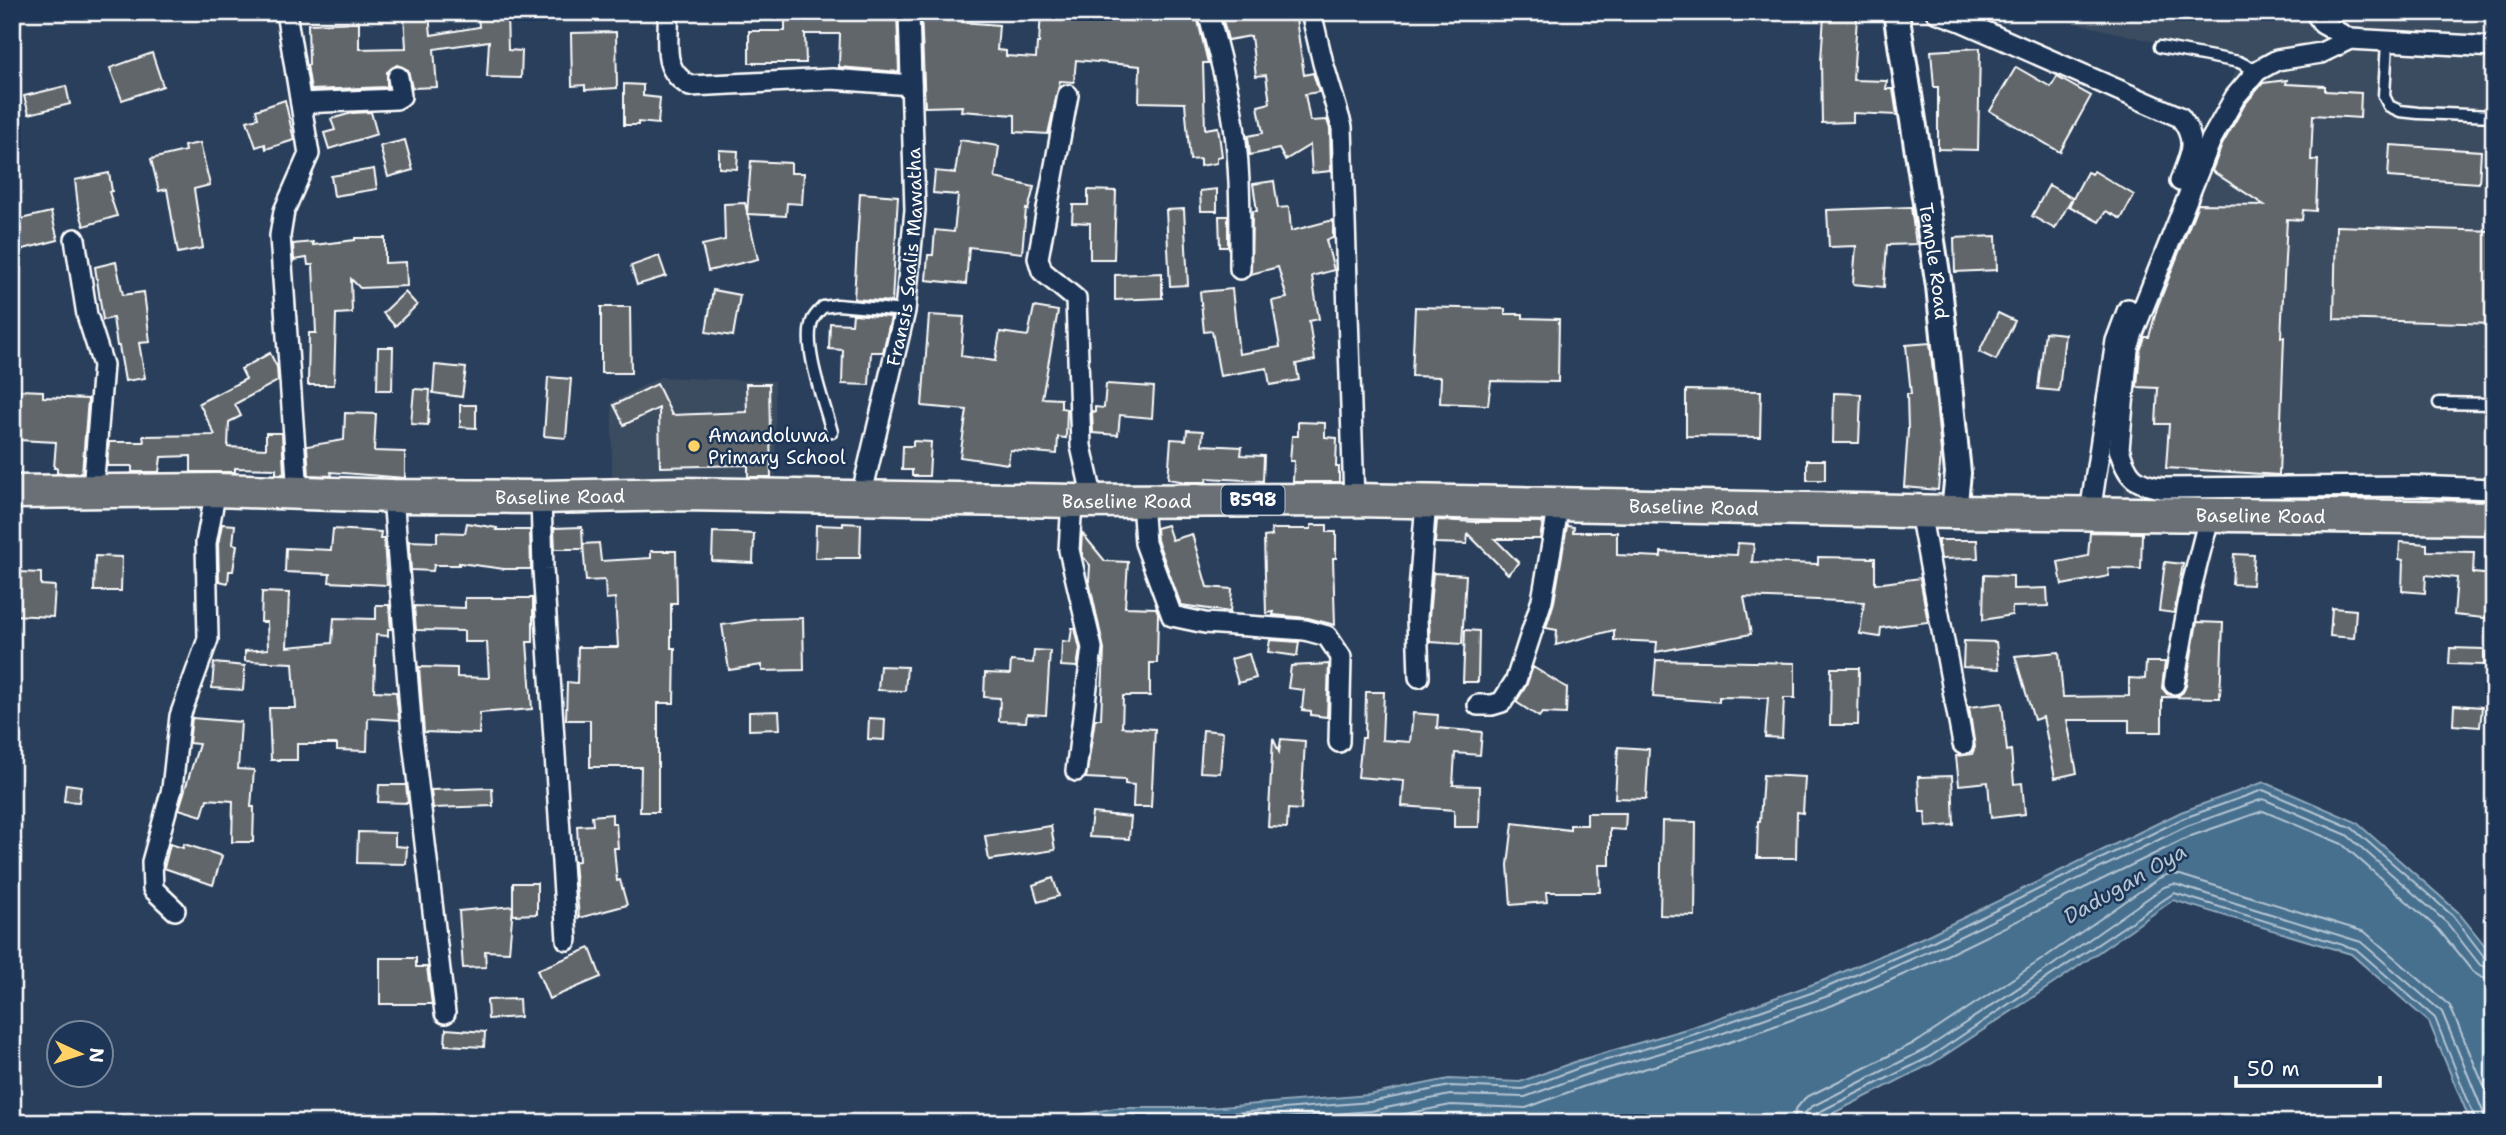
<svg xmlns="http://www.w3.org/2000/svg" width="2506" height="1135" viewBox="0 0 2506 1135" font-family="'Shantell Sans',sans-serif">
	<rect width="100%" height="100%" fill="#2a3f5b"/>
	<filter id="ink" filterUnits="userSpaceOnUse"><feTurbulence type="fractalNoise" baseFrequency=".0143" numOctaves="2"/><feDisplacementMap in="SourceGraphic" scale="14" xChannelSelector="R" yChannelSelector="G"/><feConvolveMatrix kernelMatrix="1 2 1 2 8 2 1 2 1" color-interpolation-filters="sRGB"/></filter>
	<g filter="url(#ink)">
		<!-- built -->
		<path fill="#3a4b60" d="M2029,12H2494V515L2123,513L2133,333L2239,62Z
			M660,377L775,381L776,495L612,490V402Z"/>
		<!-- water -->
		<path fill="#476f8f" stroke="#91a9bc" stroke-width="2" d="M2264,782L2356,822L2458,912L2494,957V1123H2471L2429,1022L2351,954L2173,900L2056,982L1933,1063L1814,1123H1039L1115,1108H1208L1369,1095L1449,1079L1520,1082L1577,1061L1693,1027L1822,981L1926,936L2181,812Z"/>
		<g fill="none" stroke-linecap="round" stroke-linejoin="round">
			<!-- shore -->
			<path stroke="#b5c5d2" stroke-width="2" d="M1076,1123L1116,1115H1209L1370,1102L1450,1086L1523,1089L1579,1068L1695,1034L1825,988L1929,943L2184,818L2263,790L2352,828L2453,916L2485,958L2494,960
				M1220,1123L1371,1111L1450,1095L1525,1097L1582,1076L1698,1042L1828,996L1932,950L2187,826L2263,799L2347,835L2447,923L2480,965L2494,969
				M1359,1123L1451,1105L1526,1108L1585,1086L1702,1052L1833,1005L1937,960L2191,836L2263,811L2342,844L2439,930L2473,972L2482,978L2494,980
				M1793,1123L1796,1109L1805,1098L1920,1040L2041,960L2159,878L2169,874L2180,875L2365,932L2450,1006L2494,1110
				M1804,1123L1805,1113L1811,1107L1926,1049L2047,969L2164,887L2174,884L2361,942L2442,1012L2484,1114L2485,1123
				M1813,1123L1817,1113L1930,1057L2174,893L2356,949L2435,1018L2477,1123"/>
		</g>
		<!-- building -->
		<path fill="#60666b" stroke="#fff" stroke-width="2" d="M478,12H507L508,50L522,51L521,78L487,77L489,41L434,49L437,87L412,88L408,70L397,65L387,72V87L311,90L307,65H309L308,24L359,22V49L406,48L404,15L429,14L431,35L479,27Z
			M785,12H897L899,72L839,67L840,34H805L806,63H749V31H785Z
			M921,12H963L962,22L999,25L997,50L1006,51V56L1036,58L1037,43H1039L1041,12H1084V15L1134,21L1135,12H1196L1208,63H1203L1205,129L1218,127L1222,156L1217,157V163L1200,166V159L1190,160L1185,103L1139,102L1140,66L1076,60L1074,82L1060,81L1048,134L1015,132V115L961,111L962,106L925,107Z
			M1221,12H1295L1304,75L1313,73L1319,92L1305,94L1310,121L1327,120L1330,129L1331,171L1312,173L1310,145L1285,160L1279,149L1250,155L1248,136L1263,133L1258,106L1270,103L1266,75L1256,76L1251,36L1228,40Z
			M1824,15L1857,17L1853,80L1887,81L1886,89H1893L1897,115L1853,113V122L1822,123L1821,61Z
			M616,32L617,88L585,90V85L572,86L571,33Z
			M1980,48L1978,150L1938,149V87H1934L1931,51Z
			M152,53L163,86L122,100L110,68Z
			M2016,67L2051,87L2057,77L2091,96L2060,152L1990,111Z
			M2287,80L2286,84L2325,86V91L2361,93L2360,118L2313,115L2311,160H2318L2316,211L2303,210L2302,220L2287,219L2281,337H2284L2279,475L2166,468L2169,424H2156L2158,388L2137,387L2140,351L2145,337H2149L2157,308L2198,204L2264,205L2212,171L2222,145L2245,104L2263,83Z
			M624,84L643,85V96L660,98L658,124L638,122V125H624Z
			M66,86L70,104L29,114L24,96Z
			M285,100L294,140L266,149L265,144L256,147L247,121L258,118L256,110Z
			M371,112L377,134L329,149L324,133L335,130L331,119L352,113Z
			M405,140L413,170L388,177L380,146Z
			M960,140L999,146L995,178L1034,187L1028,210L1026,209L1022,253L969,247L966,284L926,280L928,255H933L935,230L954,232L958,195L933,193L935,171L955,173Z
			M200,143L210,185L194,189L203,248L178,253L167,189L159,191L151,159L185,151L184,146Z
			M2390,145L2481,151L2479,183L2388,177Z
			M719,150L738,151L737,169L719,168Z
			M751,161L791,163V173H804L802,204L787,203L786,216L747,214Z
			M374,169L377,189L334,196L331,176Z
			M2094,171L2134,195L2121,219L2106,211L2099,222L2069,206L2087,172L2092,174Z
			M109,173L112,191L109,192L117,216L84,226L78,206L75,180Z
			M1274,181L1278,208L1289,207L1291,231L1333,220V238L1326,240L1334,270L1312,276L1319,319L1309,321L1315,360L1296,364L1299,380L1270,385L1267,368L1220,376L1212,331L1204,332L1200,292L1232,289L1239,354L1280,347L1272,301L1287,298L1278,267L1251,274L1252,215L1253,211H1257L1253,184Z
			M2049,185L2072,198L2055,229L2032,216Z
			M1217,189V211H1201L1200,191Z
			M1088,190L1116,191L1114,259H1090V223L1072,222L1073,205H1088Z
			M860,193L898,196L892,302L854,299Z
			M745,203L758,259L708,271L702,245L725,240L724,204Z
			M1911,207L1916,244L1887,245L1884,287L1853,284L1856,246L1829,247L1827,210Z
			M1184,209L1188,285L1170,286L1166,210Z
			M51,212L58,240L12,252V221Z
			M1219,216H1228V247H1220Z
			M2336,226L2494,231V324L2334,319Z
			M1996,236L1997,270L1955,272L1954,238Z
			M355,238H385V263L406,262L407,286L360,288L351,279L352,313L336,314L334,385H308L309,333H316L313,265H308L307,258L294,260L293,244L313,242V245L355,240Z
			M659,256L666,276L637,285L631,266Z
			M116,262L123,295L144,292L150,342L139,343L145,378L125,381L119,346H117L113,318L103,320L95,267Z
			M1162,273V298L1115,300V275Z
			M713,290L740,295L733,336L706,332Z
			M405,292L417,305L395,326L383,313Z
			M601,307H630L631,373H601Z
			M1034,307L1058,311L1042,398L1061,399V408L1067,409L1066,438L1058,437L1057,454L1010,450L1008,464L960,457L967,410L922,406L929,315L964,317L961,356L995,361L1000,332L1028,336Z
			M1415,307L1505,309V314H1523V318L1559,319L1558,382L1491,381L1488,405L1440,403L1441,377L1412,376Z
			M1998,313L2015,321L1996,360L1979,352Z
			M853,314L891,317L883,352H871L869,385L842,384L843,350L829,349L830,323L852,324Z
			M2045,332L2065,334L2059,391L2038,389Z
			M1930,343L1941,452L1938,490L1904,487L1908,430L1907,394H1911L1906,345Z
			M378,347H393L392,390H377Z
			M270,353L277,367L278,381L235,404L241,416L229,422L228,447L266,449V433H282L284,474H276V469L235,468V472H191V456L161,457L159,472H132V466H107L109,442H144L143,436L215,435L199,403L246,379L241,369Z
			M435,365L466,368L462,397L433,393Z
			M548,377L571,379L566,438L544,436Z
			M657,384L672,415L747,412L746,384H769L771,477H748V465L660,467L659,408L624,425L614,405Z
			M1106,384L1154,387L1152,418L1120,415L1118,435L1093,433L1092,411L1095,412V407L1104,408Z
			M414,389L430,390L428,425L411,424Z
			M20,390L43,391V397L88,399L82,473H57V468H54L56,442L18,440Z
			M1686,390L1761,391L1760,437L1686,436Z
			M1834,393L1861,394L1859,443H1833Z
			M460,405H476V428L460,427Z
			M345,413L376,414L374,451L405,452V478L331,472L332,476L309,475L307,446L344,440Z
			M1298,422L1325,423V437L1337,438L1336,467H1339V482H1293L1294,461H1290L1292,436H1298Z
			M1187,430L1203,431L1202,445L1242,447L1241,455L1264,456L1263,481L1207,478L1206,482H1186L1168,479L1171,439L1186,440Z
			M913,441L931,442L929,476H912V470H902L903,446H913Z
			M1807,460H1825V480H1807Z
			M1437,520L1477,522H1543L1540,539H1495L1519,563L1508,574L1468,534L1467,544L1435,543Z
			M467,523L497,528L496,530H530L531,569H504L459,563V565H434L433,571L411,570L409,541L437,542V532L465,533Z
			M843,523L861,524L860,558H815L816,525L843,526Z
			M222,524L235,525L233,544L237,545L233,571H229L228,583L219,581L218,544Z
			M1167,525L1172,540L1192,534L1207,587L1232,589L1230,612L1181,605L1157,540L1156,528Z
			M1311,525H1327V532H1336V558H1333L1335,625L1308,618L1273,615L1274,612L1266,613L1264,537L1272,536L1271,529H1311Z
			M1567,526L1574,527L1573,532H1617V555L1661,557V552L1737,555L1738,543L1754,544L1752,562L1818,564V557L1875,558V584L1920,578L1928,622L1881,628L1880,637L1860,634L1864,602L1744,597L1751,634L1656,652L1657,642L1614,640V630L1556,645L1557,630L1546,628L1554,602Z
			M582,527L583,549H555L554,528Z
			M333,529L381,532L380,539H384L387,585L329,582L330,574L285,572L286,548L331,550Z
			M713,532L754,534L753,563L712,561Z
			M2090,532L2142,533L2141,569L2108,568L2109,576L2062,585L2058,562L2088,556Z
			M1082,533L1105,561L1128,562L1125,607L1156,608L1158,613L1157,663H1150V696H1123L1122,727L1155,729L1151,807H1133L1134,785L1125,784V780L1086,778L1095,719H1101L1104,649L1089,581L1090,565L1083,557L1081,549Z
			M1938,540H1977L1978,558L1941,559Z
			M2400,542L2427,544V551L2474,552L2473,573L2494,575V619L2454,615L2457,578L2426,575L2425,593L2402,591L2403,560L2399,559Z
			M599,543L601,561L651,558V551H676L677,603H671V648H675L674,703H658V812H640L641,767H590V720H566L567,682L577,683L578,647H618L615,598L606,599L605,580L586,581L583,544Z
			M2234,554L2254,555L2252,585L2232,584Z
			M95,556L122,557L121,591H94Z
			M2165,562L2183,564L2174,613L2159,611Z
			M18,572L41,573V585L55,586L53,617L12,615V583L18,584Z
			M1433,573L1466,575L1462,644L1430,642L1429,617Z
			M1984,575L2013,576V589L2047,588L2048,606L2012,607V615L1983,620Z
			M262,592L289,593L287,647L332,643L334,618L376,619V605H389L391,629H388V636L376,635L374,691L396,692L399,720L368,718L367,751L337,750V744H297V760H271L269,708H296L293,663L245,661V651L268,649L267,622H261Z
			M465,598H533V642H527L532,709L480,713L479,734L424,732L419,667L457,668V677L489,678L487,642H464V631L416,630L414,606L465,608Z
			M2332,608L2356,610L2354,638L2330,636Z
			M803,618L804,670L762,671V665L729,670L722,625L761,619Z
			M2197,622L2223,623L2220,698L2162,697V732H2129V720H2067L2077,773L2055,778L2043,717L2034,720L2015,656L2059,652L2063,697L2129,696V678L2145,679L2146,662H2165L2162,688L2167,694L2178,696L2183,692L2186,686Z
			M1072,628H1075L1080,649L1077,667L1061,666L1062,641L1070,642Z
			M1465,630L1479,631L1478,682H1463Z
			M1270,640L1299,642L1297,656L1268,652Z
			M1964,641L1996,642L1999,669L1963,667Z
			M2450,648L2484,649V665L2449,664Z
			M1034,650L1050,651L1046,715L1027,714L1026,722L999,721L1000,698L984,697L985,673L1010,674L1011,661L1033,663Z
			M1249,654L1256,678L1238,683L1231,659Z
			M1656,660L1795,663V698H1784L1782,738L1765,737L1768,698L1719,697V702L1653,697Z
			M214,663L245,666L243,690L212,688Z
			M1329,664L1327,717L1311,715V711L1302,710L1304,690L1288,688L1291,666Z
			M880,666L907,667L905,691L878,690Z
			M1533,667L1567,688L1566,714L1542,713L1539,717L1516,702L1526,686Z
			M1831,668H1859L1858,725H1830Z
			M1366,692H1384L1382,740L1410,742L1413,713L1438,715L1437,728L1482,732L1480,755L1455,753L1453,785L1480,786L1479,827H1454V810L1402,806L1404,781L1358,777L1362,738H1365Z
			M2002,703L2007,751L2011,750L2014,784L2022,783L2025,814L1991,818L1988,782L1959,785L1956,756L1972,754L1975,747L1969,707Z
			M2454,705L2482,707L2480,727L2453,725Z
			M779,711L780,729L749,730V712Z
			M192,718L241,722L238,769L254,770L251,807H254L253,842H232L233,801L207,799L202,816L179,809L199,744L189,743Z
			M869,718L885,719L884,740L868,739Z
			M1203,730L1223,732L1220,773L1200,772Z
			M1273,738L1279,752L1281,739L1305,741L1301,810L1288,809L1287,828L1268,827Z
			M1618,747L1649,749L1646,799L1615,798Z
			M1763,775L1805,777L1803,813L1797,812L1796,858H1757L1758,821H1760Z
			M1952,776L1954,825L1926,827L1925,812H1920L1918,777Z
			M66,784L81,786L79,802L64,801Z
			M379,785H406L408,803L378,802Z
			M492,788L493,806L433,808L431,790Z
			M1092,813L1131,817L1129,839L1089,837Z
			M1587,813H1626L1625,830L1610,829V865H1599L1600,892H1546L1547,902L1511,905L1508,865L1513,823L1570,830V825H1587Z
			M612,814V823H616L618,848H614L617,881L620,880L627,905L579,918L574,862L579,861L577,826L593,825L592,816Z
			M1662,821L1696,822L1695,916L1660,915Z
			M1051,826L1055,850L989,860L985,836Z
			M358,832L395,833V846L407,847L406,864L357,863Z
			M170,844L183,848L184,844L222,856L213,885L164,868Z
			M1053,878L1059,896L1038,902L1033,885Z
			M513,883H537V914L513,915Z
			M513,906L509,952L485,951L486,967L463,968L459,911Z
			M590,948L601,977L549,999L537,970Z
			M380,958H416V967H427L432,1004H380Z
			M519,999L520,1017L488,1019L487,1000Z
			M446,1029L485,1032L484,1047L445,1045Z"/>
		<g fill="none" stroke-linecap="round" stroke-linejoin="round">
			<!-- service casing -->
			<g stroke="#fff" stroke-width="15">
				<path id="service" d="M2387,42L2384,96L2389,106L2400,111L2418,113L2494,116
					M2160,47L2239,62L2257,71
					M2439,403L2494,404
					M832,432C825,405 801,344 813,319C815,315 820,310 823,307L837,305L905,311"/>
			</g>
			<!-- minor casing -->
			<g stroke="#fff" stroke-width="24">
				<g id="minor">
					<path d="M286,12L309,154L284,211L280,236L298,493"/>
					<path d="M668,12C670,43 659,68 690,86L832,79L911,85"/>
					<path d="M1208,12C1216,44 1225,75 1231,107C1241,161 1240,215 1240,269"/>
					<path d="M1311,12L1323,63L1342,127L1354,500"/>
					<path d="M1936,12L1961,21L2180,117C2199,141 2190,155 2180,181"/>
					<path d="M2315,12L2323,24L2350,39L2494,47"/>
					<path d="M2350,39L2321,53L2277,60L2257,71L2235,97L2211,140L2133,333L2128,349L2119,449C2127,476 2134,484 2162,488L2414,486L2494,489"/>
					<path d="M1068,95L1038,258L1042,271L1076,299L1081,446L1093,500"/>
					<path d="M301,103L396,99L401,96L398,77"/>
					<path d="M75,239L87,315L103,365L93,490"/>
					<path d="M393,496L412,733L445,1013"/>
					<path d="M541,497L543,569L567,940"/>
					<path id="s1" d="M861,497L905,311L915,210L909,12"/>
					<path d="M1072,501L1069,550L1092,648L1076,771"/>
					<path d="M1142,501L1145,543L1172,616L1205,623L1305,630L1327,636L1341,657L1339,742"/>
					<path d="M1920,512L1963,744"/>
					<path d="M2090,513L2116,341L2128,309"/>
					<path d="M1419,677L1417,617L1426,501"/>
					<path d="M2174,684L2191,588L2210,514"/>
					<path d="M1478,705H1492L1502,702L1516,680L1542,600L1559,504"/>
					<path d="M175,910L153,889L152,862L172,789L180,716L208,639L206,543L216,490"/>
				</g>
			</g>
			<!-- tertiary casing -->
			<g stroke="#fff" stroke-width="30">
				<g id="tertiary">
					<path id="s2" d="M1896,12L1939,286L1958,473L1954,512"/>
				</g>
			</g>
			<!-- primary casing -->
			<g stroke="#fff" stroke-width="37">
				<g id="primary">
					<path id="s3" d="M12,492L216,490L393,496L541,497L682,494L1072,501L1354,500L1954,512L2494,518"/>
				</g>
			</g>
			<!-- service -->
			<use href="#service" stroke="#1d3557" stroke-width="10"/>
			<!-- minor -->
			<use href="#minor" stroke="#1d3557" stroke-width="19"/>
			<!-- tertiary -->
			<use href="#tertiary" stroke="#1d3557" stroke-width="24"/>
			<!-- primary -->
			<use href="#primary" stroke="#6a7074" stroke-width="32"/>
		</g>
	</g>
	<!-- markers -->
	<circle fill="#ffd166" stroke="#1d3557" stroke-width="2.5" cx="694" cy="446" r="7"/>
	<g text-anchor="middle" stroke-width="5" stroke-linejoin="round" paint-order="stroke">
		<!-- shield labels -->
		<rect fill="#1d3557" stroke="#bbc2cd" stroke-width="2" x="1221.5" y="485.5" width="63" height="29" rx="5"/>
		<g font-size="18" font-weight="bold" fill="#fff">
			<text x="1253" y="506">B598</text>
		</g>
		<!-- street labels -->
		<g font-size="19" fill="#fff" stroke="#1d3557">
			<text dy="7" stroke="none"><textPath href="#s1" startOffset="245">Fransis Saalis Mawatha</textPath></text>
			<text dy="7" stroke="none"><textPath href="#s2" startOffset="252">Temple Road</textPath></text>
			<text dy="7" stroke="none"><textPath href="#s3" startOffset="548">Baseline Road</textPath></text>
			<text dy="7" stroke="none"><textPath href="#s3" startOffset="1115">Baseline Road</textPath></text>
			<text dy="7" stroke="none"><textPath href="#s3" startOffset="1682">Baseline Road</textPath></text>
			<text dy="7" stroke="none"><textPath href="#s3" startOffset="2249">Baseline Road</textPath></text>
		</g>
		<!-- poi labels -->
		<g font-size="19" fill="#fff" stroke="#1d3557" text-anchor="start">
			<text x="708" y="442">Amandoluwa<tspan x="708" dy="22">Primary School</tspan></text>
		</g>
		<!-- water labels -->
		<g font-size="21" font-style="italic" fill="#b5c5d2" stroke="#1d3557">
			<text transform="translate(2125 884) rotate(-30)" y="7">Dadugan Oya</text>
		</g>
	</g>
	<!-- margin -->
	<rect width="2506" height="1135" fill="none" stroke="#1d3557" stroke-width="42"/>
	<rect x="21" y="21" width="2464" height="1093" fill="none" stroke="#fff" stroke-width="2.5" filter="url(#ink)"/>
	<!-- north arrow -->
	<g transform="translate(80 1054) rotate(94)"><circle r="33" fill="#1d3557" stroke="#77869a" stroke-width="2"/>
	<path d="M0-5L12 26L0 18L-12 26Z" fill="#ffd166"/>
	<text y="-10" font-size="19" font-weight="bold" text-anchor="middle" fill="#ffffff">N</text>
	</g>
	<!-- scale -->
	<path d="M2236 1076v10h144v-10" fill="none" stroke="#ffffff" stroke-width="3.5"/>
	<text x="2247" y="1076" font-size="21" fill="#ffffff" stroke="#1d3557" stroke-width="5" paint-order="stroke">50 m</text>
</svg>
